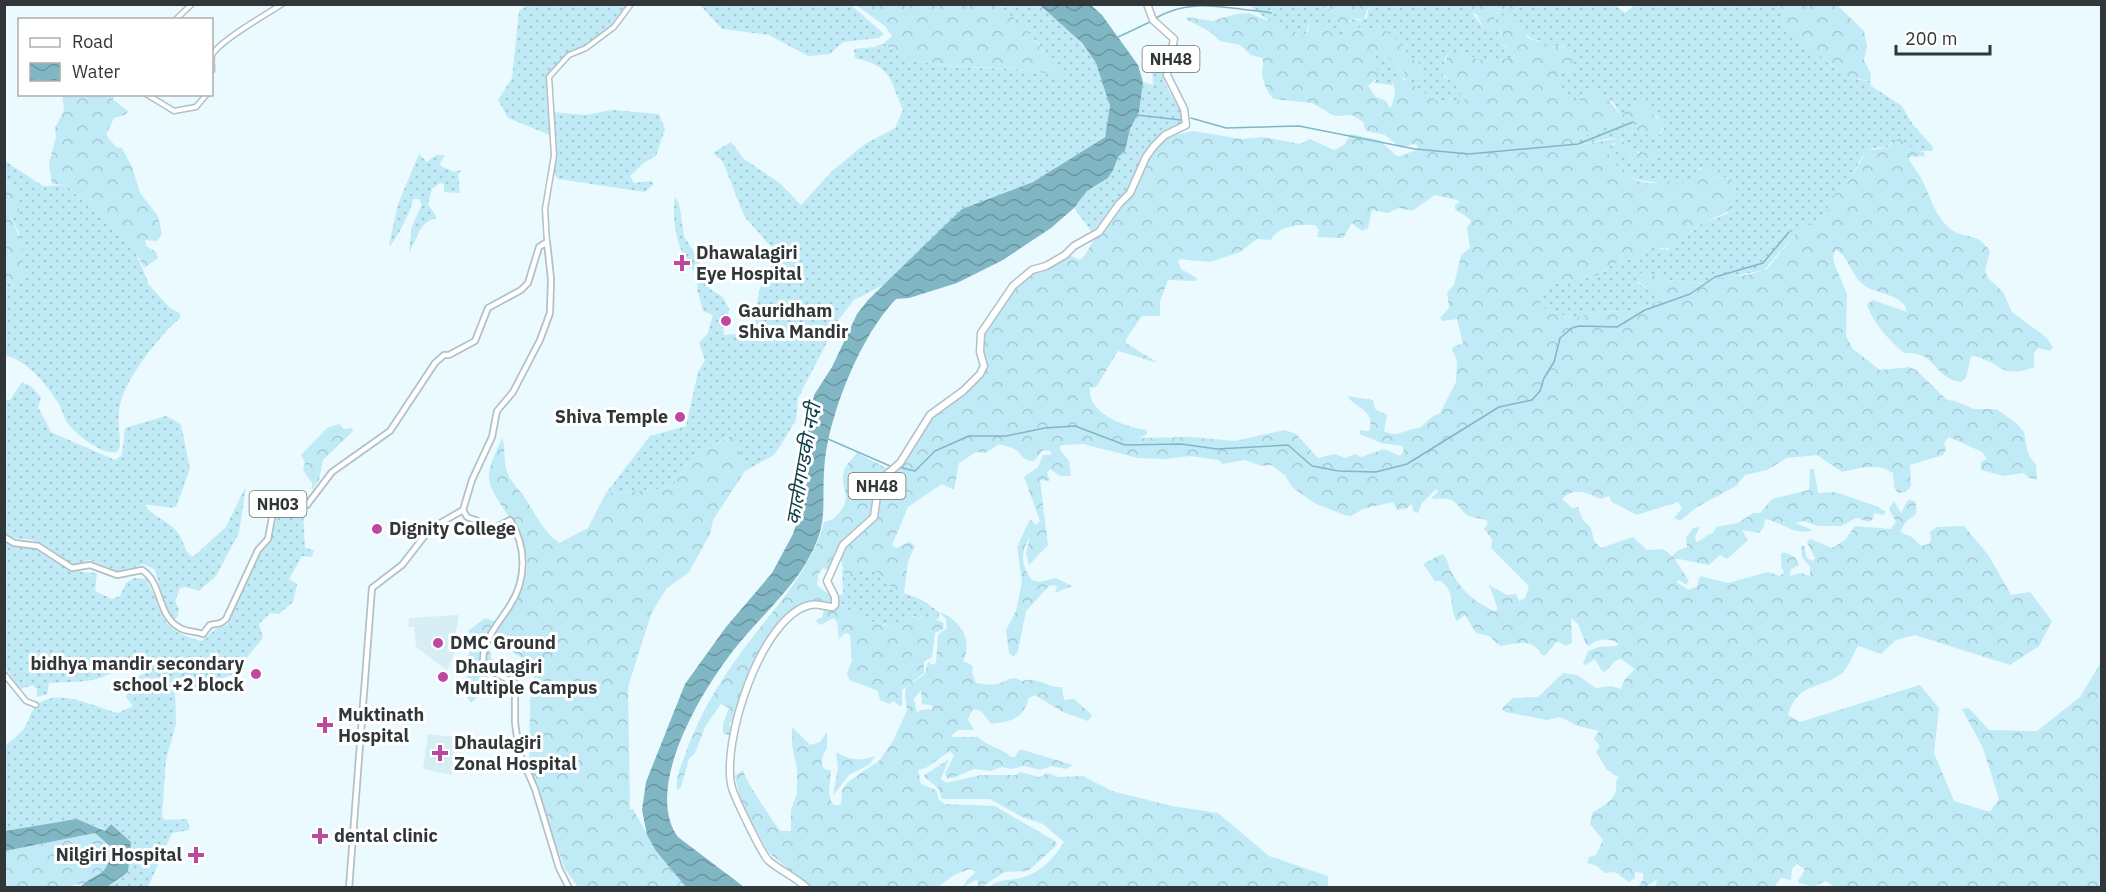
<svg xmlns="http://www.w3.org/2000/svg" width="2106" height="892" viewBox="0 0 2106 892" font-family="'IBM Plex Sans','Noto Sans Devanagari',sans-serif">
	<defs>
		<pattern id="grass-dots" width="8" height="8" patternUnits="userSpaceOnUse" patternTransform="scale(1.5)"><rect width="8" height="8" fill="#c0eaf5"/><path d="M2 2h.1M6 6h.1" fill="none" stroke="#a5c9d3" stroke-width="1.8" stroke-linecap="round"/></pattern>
		<pattern id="forest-crowns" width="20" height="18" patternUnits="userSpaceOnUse" patternTransform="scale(1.5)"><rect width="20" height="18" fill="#c0eaf5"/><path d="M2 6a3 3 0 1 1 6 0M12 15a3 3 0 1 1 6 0" fill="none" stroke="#a5c9d3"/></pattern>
		<pattern id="water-waves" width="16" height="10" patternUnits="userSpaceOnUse" patternTransform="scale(1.5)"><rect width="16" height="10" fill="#81b7c4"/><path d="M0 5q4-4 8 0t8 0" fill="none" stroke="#6a96a0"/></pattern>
	</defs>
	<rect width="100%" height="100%" fill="#ebfafe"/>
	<!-- built -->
	<path fill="#d6eef4" d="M459,615L456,632L460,642L447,670L416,647L414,627H408L409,618Z
		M428,734L455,737L452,775L423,769Z"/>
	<!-- grass -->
	<path fill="url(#grass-dots)" d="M998,4L1040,5C1078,33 1127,85 1104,137L1033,182L962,209L889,282L854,300L839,319L798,398L796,420L782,443L774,455L745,471L733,434L692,457L673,486L655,490L606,493L650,436L686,426L698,372L705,360L699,343L708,333L713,315L703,311L697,289L698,276C678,256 671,224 675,196L679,204L684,236L695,254L710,289L723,297L729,309L728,316L722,317L724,335L736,334L743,340L754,336L755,315L760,288L771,270L772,248L744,216L723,162L713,153L731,142L744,159L781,184L801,205L832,171L865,144L895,128L903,110C889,78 893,67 855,58L854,49L875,47L884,43C909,70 981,67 1016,69C1032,70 1047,73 1063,76L1037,42Z
		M1282,4H1313L1333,10L1336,20L1346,34L1345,37C1330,39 1325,21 1309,21L1306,35C1283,35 1265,18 1249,5Z
		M1426,4L1468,6L1484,29L1492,28L1495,15L1500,10H1515L1523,5H1615L1625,13L1635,5H1780L1784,13L1783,21C1804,40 1841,82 1870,81L1871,86L1902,106L1913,125L1933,147L1932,151H1917L1892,142L1888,147L1873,148L1862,157L1850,179L1832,197L1824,217L1797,232L1764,270L1719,279L1710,284L1667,280L1645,273L1638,283C1646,290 1658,291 1665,298L1662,300L1630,311L1593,312L1573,319L1543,308L1539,298L1551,285L1598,275L1613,264L1632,259L1653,247L1668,250L1703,223L1727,214L1736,187L1728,178L1713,176L1700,168C1696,171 1696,178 1692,180C1684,185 1673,184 1664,183C1633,180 1624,181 1607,151L1610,145L1617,144L1640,164L1641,153L1628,148L1622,139L1611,138L1578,145L1577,140L1580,138L1612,124L1641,121V125L1621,131L1642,132L1656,138L1664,129L1657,116L1648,111L1622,117L1613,102L1583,90L1580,104L1572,102L1559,86L1562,70L1571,74V52L1562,46H1555L1546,53L1542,52L1541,41C1527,39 1524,33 1517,20L1500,28L1503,45L1509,50L1520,52L1521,56L1487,62L1462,54H1448L1445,58L1443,76L1453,82L1465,99L1443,105L1415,89L1404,78L1392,81V85L1374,83L1376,81L1377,67L1371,51L1385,53L1404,74L1420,80L1419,63L1407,56L1400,44L1378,24H1374L1372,31C1364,31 1351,25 1350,17L1360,21L1367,18L1369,5Z
		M526,5H629L613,26L589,45L569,53L548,76L546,89L550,135L508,118L498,100L512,78L519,11Z
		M700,5H851L884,34L879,38L843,42L830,54L808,56L769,35L722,29Z
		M1170,41L1172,42C1169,53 1162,69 1164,80C1168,94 1180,104 1185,122L1160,139L1132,188L1102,229L1093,234L1074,208L1087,191L1108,178L1118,157L1125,151L1130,129L1139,112L1143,82L1153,85L1152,65L1162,57L1161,53Z
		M612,110L659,114L665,129L656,156L645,162L630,176L634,183L651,181L654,184L645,192L558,179L554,174L557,151L552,112L585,115Z
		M419,154L427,162L436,155H445L439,165L454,172L462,170L458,174L460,193L444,192V184L440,183L432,189L428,204L437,218C418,222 418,238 409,253L412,226L422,205L419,199H413C411,212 398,236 390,246L389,245L398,204Z
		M5,161L43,186L66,185L135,250L149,285L170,308L180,313V318C160,335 125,379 120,405C117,419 120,434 120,447L117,452C102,455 78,436 69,425C64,419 63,411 59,404C46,384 28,361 5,355L4,279L14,285L19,233L10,216L18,189L5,180Z
		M22,382L32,387L41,398L38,407L51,432L115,460L122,455L125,428L166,416L181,424L190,469L176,507C164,509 156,504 145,505C153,518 170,521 178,533C185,542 183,551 193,557L226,527L246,486L239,533L216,576L199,591L186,587L180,588L175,601L179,609L178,616L174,620L166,611L155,570L144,564L120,572L90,560L75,565L32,540L12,538L5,533L4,399L10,400Z
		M280,506L289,510H303L305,548L314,550L312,557L302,556L289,579L297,584L293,602L279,614L270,613L259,624L263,638L233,674L196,689L192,680L175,686L176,724L166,760L162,816L165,820L187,819L190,830L172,833L148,887H107L128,872L131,842L111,824L105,831C76,812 36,829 4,831L5,747C10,740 20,735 25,727C29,721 30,712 35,707C55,685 94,707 118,713L133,706L126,697L131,679L146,673L128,658C108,685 80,681 49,683L47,694L37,697V689L33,685L21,689L14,684L5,666V542C15,547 26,545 37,549C65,560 59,572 97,573L95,591L112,599L120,596L126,583L134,578L146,579C166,615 155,628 201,641L216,629L227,625L260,553L270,541L276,521L274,513Z
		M860,566L872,572L876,571L900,596L904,593L922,600L939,612V619L923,616L916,619L914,616L901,619L894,627L858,618L841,604H838V596L843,594L842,569L852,577Z"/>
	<!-- forest -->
	<path fill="url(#forest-crowns)" fill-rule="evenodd" d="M856,5H998L1023,26L1064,76C1048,74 1033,70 1018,69C982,66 910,71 884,43L892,36L885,26Z
		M1313,5H1369L1364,20L1351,18L1350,21L1361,29L1372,31L1374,24H1378L1398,41L1407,56L1419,63L1420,80L1417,82C1398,73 1392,52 1371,51L1377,63L1378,77L1368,86L1376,97L1386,101L1389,107L1392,106L1395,92L1392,81L1396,76C1407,79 1431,98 1443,105L1465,99L1453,82L1441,73L1448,54H1462L1487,62L1521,56L1520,53L1509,50L1501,42L1502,35L1498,21L1505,13L1517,20L1528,38L1545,43L1543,52L1559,45L1571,52L1575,69L1571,74L1562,70L1559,86L1573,102L1579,103L1583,90C1604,90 1611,103 1622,117L1628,108L1642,103L1665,126L1656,138L1642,132L1620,131L1641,125V121L1612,124L1580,138L1577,140L1578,145L1619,138L1638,153L1656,152L1653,161L1647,165L1640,164L1617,144L1613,143L1607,151C1618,171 1631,184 1656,183C1665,182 1669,180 1678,184L1692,180L1696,171L1707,167L1713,176L1731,179L1736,184C1732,219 1727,210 1702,224C1690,231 1682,240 1672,249L1653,247L1632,259L1613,264L1598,275L1551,285L1539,298L1543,308L1573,319L1593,312L1630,311L1662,300L1665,298L1662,295H1655L1636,280V277L1642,272L1667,280L1710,284L1723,277L1747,275L1767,269L1797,232L1824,217L1832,197L1850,179L1867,151L1888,147L1899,138L1917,151L1924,152L1925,156L1910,157L1909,160C1914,168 1920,175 1924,184C1931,199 1935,214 1947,226C1962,241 1975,229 1990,251L1985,271L1988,278L2003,292L2012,312L2046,337L2053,347L2050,351L2038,348L2034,353V367C1999,381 2000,359 1971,356L1966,378L1961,382C1931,377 1939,352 1904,353C1890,341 1872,322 1867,304L1873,300L1907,312C1905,295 1878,294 1865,286C1851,277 1850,257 1836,250L1833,256L1834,263L1847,294L1846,336L1853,349L1880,370L1909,367L1916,370L1947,400L1955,401L1974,409H1996L2015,422L2024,432L2028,454L2036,465L2037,479L2029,478L2024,473L2003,476L1981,470V462L1987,459L1982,452L1949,437L1944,443L1946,449L1943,455L1910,465L1911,486L1906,492L1898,493L1894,487L1893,473C1877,462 1859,468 1842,472L1817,455L1787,458L1767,470L1745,475L1736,486L1697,507L1680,521L1674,518L1682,508L1678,502L1637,515L1612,502L1609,496L1600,499C1587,492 1573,487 1562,499L1572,508L1578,507L1583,520L1591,528L1594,541L1601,548L1633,537L1647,550L1663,549L1672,556L1677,551L1687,547L1686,538L1693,528L1700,527L1695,537L1696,542C1703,541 1706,534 1713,533L1716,527L1738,523L1753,513H1760L1772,499L1809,490L1810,469H1814L1818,493L1835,492L1876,506L1886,512L1883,515L1874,513L1873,519L1869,522L1856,518L1841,526H1818L1803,521L1795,523L1813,530C1796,537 1780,521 1765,519L1764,526L1759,533L1742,530L1748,540L1727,559L1720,555L1709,565L1674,558L1689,581L1686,585L1679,580L1676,582L1689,590L1697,586L1700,576L1728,583L1768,572L1780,576L1784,572L1781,566V554L1784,552L1795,557L1799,565L1791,569L1790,576L1801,573L1810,576V567L1802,557L1801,546H1804L1807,558L1813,561L1815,558L1807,542L1810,539L1832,548L1845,540L1855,526L1891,529L1896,522L1889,509L1894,501L1901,513L1908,500L1915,501C1919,519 1914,513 1905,523C1903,526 1902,529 1900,532L1912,537L1921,546L1929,544L1931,540L1930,532L1937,527L1964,526L1989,556L2011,595L2030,592L2052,621L2039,646L2010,665L1915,635L1896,640L1881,654L1858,646C1853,654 1848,669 1841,674C1819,689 1796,684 1788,715L1800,722L1920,685L1939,708L1934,753L1954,801L1990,812L1999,799L1983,748L1962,709L1969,708L1989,730L2037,731L2080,697L2101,662V887L1837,888L1825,881L1813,887L1799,883L1798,881L1805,870L1797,864L1792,869L1791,880L1781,878L1774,887H1655L1657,880L1645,887L1637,888L1643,880V873L1635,872V878L1629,882L1615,872L1605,873L1597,866L1587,863L1589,857L1596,855L1603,840L1590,824L1592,813C1599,808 1615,801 1616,790C1617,784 1614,783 1619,777L1607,770L1596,752L1600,746L1594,739L1599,731L1578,726L1560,717L1547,720L1505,712L1502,708L1513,698L1538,697L1563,673L1577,675L1596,688L1611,686L1621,689L1625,679L1635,669L1621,659L1615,661L1605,672L1602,671L1595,659L1586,665L1583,664L1588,651L1599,647L1617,646L1618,643C1608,638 1597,638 1589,646L1586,644L1578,624L1571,618L1572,643L1566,646L1557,641L1546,655H1542C1533,638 1518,643 1500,646L1489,636L1476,633L1465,615L1457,621C1448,608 1457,594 1441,581H1435L1423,564L1442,554C1449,559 1447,564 1451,571C1460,589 1476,604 1495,611L1498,609L1489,585L1507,595L1516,594L1519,601L1525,598L1529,586L1491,548L1492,539L1484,529L1488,523L1486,520L1468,516C1453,502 1456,497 1433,499L1432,497L1438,492L1436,489L1422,503L1418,513L1413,511L1412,504L1407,508L1397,510L1393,502L1363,509L1351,516L1344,515L1314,503L1292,487L1285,475L1271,465L1262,466L1245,460L1222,464L1219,460L1190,456L1165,459L1138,458L1083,444L1062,445L1059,448L1069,461L1071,476H1060L1050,469L1047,473L1050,481L1040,480L1048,545L1029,565L1026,553L1030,537C1020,552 1021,566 1032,580L1039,582L1056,578L1072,586L1055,593L1057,586L1050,585L1026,611L1018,651L1014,657L1009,653L1006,630L1016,611L1022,582L1017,547L1030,519L1036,525L1040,521L1024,477L1038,467L1043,455H1051V451L1043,450L1034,461C1021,462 1023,453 1014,449C1009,446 1004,446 999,444L985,453L976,452L959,463L954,490L942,484L908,507L892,545L896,548L909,542L915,546L908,561L904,593L900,596L876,571L872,572L860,566L852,577L844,573L841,560L845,546L877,515L884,479L925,425L985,374L987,367L981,342L985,329L1016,287L1032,273L1043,271L1069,255L1080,260L1085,255L1093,241L1106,229L1112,216L1131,197L1151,154L1169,136L1193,131L1242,139L1264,137L1300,144L1310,139L1334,150L1344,145L1351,134L1379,140L1398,157L1416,150L1418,146L1414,144L1401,148L1385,135L1366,131L1363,122L1352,115L1335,116L1312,103L1274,99C1268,95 1262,80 1262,72C1262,66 1265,65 1262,58L1251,55L1240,45L1220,41L1209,31L1187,20L1186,17L1212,21L1236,14L1249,13L1302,35L1308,32L1309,21C1325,21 1330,39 1345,37L1346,34L1336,20L1333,10ZM1435,195L1457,200L1460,202L1455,205V209L1470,219L1471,222L1467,227L1470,248L1461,255L1454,285L1447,292L1449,308L1440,318L1443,321L1457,319L1463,343L1453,347L1452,350L1457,360L1456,382L1440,413L1433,416L1420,428C1406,428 1398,439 1384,431L1387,415L1375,409L1373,400L1347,396C1356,409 1376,410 1369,431L1360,430V434L1381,443L1402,446L1404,450L1400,456L1384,449L1361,457L1355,454L1345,458L1335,454L1318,458L1296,434L1285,430L1235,441L1191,437L1140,438L1147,434V430C1126,428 1086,413 1090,387H1096C1105,374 1110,363 1118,351L1158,363L1126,343V339L1142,316H1160V301L1168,280L1196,281L1197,278L1181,269L1178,262L1180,259L1210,262L1240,252L1257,239L1271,240C1278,226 1300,224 1315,225L1319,230L1317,237L1343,238L1352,223L1362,231L1368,228L1372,210L1388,213L1399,208L1412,211Z
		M1462,5H1523L1515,10H1500L1495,15L1492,29H1484L1477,15Z
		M1780,5H1837L1864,31L1867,46L1864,60L1871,74L1870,81L1849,77L1790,34L1783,21L1784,13Z
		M62,95H114L113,100L128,111L125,115L114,118L106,135L116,147L122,148L132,167L140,193L158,216L162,234L157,241L145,240L146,246L156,252L158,258L144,268L135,250L66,185L52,184L49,163L56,137L55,128L64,110Z
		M4,180L18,189L19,213L10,217C21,237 25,254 22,278L14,285L5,279Z
		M339,424L344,429L352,428L353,431L323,460L319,480L312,490V483L303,470L305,463L301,455L327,428Z
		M734,434L745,471L713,520L710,534L689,572L666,589L652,612L638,655L628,687L630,809H633L656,851L686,887H578L565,869L529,769L530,703L536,665L512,652L515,644L503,638L489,647L493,665L479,695L471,703L465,694L468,657L474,638L468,631L485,618L501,624C531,578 539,558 505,511C499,501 490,490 489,478C488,466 497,450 502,438C506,449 503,460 507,471C510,482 519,489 525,498C537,516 542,530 559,543L588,528L606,493L655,490L673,486L692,457Z
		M857,453L888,469L878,475L872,498V517L843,542L828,570L823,568L818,575L817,585L832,597L833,605L814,603L793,611L781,619L749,672L735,720L729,724L733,730L731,736L723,733V724L729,708L721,704L706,725L695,753L689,759L681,787L677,790C675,780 681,765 685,755C698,718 717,685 740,654C769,613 812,572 824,522C833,520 833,519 839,513C855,494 837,490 845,468C848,463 853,458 857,453Z
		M839,603L852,613L856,612L858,618L866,616L870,621L892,627L907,614L917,619L927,615L944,623L943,629L935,633L932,657L924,662V673L902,690V705L899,706L894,701L889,704L880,700L878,691L850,680L847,674L852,660L850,634L845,633L839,639L837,622L833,618L821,625L816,622L818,618H822L824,609L834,610Z
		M939,612C959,619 974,639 963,661L973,666L972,673L976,683C983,684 994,686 1000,683C1009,680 1012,675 1022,681C1038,676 1049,689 1062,687L1064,700L1074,699L1092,715L1088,721L1063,712L1035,695L1029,698C1022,720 1012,721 991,724L981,711L973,709L968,719L974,730H958L952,735L953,737H978C988,747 1001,747 1011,757H1015L1019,750H1023L1073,765L1065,769L1052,766L1040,770L1024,766L1011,769L1002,767L991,771L974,769L953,778H947L945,773L954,756L950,751L926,768L918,770L921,784L936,790L939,800L945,804L995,806L1055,841L1057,845L1028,871L1004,872L982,887H978V881L976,880L963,887L966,881L976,872L970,869L954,875L938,887H810L768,852L741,802L735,776L743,770C744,778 774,824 781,831H791V810L797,793V769L792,745V727L810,745L820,742L827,732V748C823,754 818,765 826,770H831L829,793L832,804L837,806L841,804L842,790L848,782L879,761L893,741L907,710L905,694L906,687L925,674L928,662L933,665L936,663L938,635L947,628L946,619ZM921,690L922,704L931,705L933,709L920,710L917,713L914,699Z
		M836,752C850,760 859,762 875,756L870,764L849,775L833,796L838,767Z
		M949,759L941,779L946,783L981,775H1015L1021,772L1039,777L1048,773L1058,777L1083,776L1112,791L1172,806L1218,813L1269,856L1328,876V887H989C1000,878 1008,881 1020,878C1041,873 1053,859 1064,842L1043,824L1022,817L990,799H942L938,788L923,776Z
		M95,833L112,848C110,857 109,869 102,875C78,892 34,887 5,888V851Z"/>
	<!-- water -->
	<path fill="url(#water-waves)" d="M1040,5H1091L1102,15L1138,65L1143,82L1139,112L1130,129L1125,151L1118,157L1113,170L1108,178L1087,191L1074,208L1051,228L1003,260L957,283L909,298L896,299C861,335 831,410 825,459C820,507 832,522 803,568C786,594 761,617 741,641C707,681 641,786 678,837L744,887H686L656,851L647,835L642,810L646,782L685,684L726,627L772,573L793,534L802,507L808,477V424L814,395L832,367L857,314L868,300L962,209L1033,182L1105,137L1110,106L1096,63L1082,43Z
		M77,819L105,831L111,824L131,842L128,872L107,887H80C99,870 106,880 112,848L95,833L5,851V831Z"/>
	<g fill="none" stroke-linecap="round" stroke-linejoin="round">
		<!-- stream -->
		<path stroke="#81b7c4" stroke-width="1.5" d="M1156,18C1186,0 1215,6 1248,10C1256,11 1263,11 1271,13
			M1116,38L1152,21
			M1137,115L1181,120
			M1191,118L1226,128L1299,126L1415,149L1469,154L1578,144L1633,122
			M828,439L890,466
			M898,467L915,471L935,451L969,436H1006L1045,428L1075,426L1125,445L1181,444L1217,449L1288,445L1312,466L1339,471L1376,472L1407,464L1499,407L1532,400L1540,391L1544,378L1554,362L1560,338L1572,328L1579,326L1617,327L1645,310L1690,294L1715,277L1763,263L1789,232"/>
		<!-- minor casing -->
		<g stroke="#b2c1c5" stroke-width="7">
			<path id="minor" d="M175,20L192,4
				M212,70C212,66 211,60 212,56C215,43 269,13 282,4
				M146,94L174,111L196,107L207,94
				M547,242L545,209L554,155L549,77L569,55L586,48L614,27L631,4
				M4,674L26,701L36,705"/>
		</g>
		<!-- major casing -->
		<g stroke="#b2c1c5" stroke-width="8">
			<path id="major" d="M4,537L14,543L38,546L72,568L90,565L117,575L142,570C163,583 156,615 180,628C187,632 195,631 203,634L210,625L221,623L226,619L258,550L268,539L274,507L277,504L292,508L307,505L332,472L390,431L435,363L444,355H449L475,341L488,308L521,290L528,283L539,247L547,242L551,279L550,313L540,340L513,392L497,411L492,437L472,480L463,510L467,517L478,521L485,533L510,520C527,547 527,580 509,607C498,624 483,640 483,661L489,670L515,683V722L519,752L535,789L559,868L569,888
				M349,888L372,588L402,565L430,529L463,510"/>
		</g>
		<!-- highway casing -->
		<g stroke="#b2c1c5" stroke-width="9">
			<path id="highway" d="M807,888C795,877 781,871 769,861C762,855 735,798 732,788C720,744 761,616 810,605C817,603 826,607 833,607L835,605V597L827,581L843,545L874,517L879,481L900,463L930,415L963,391L980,374L984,366L980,352L981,333L1013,286L1032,270L1046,266L1065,255L1074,246L1099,232L1119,204L1130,193L1146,157L1154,146L1165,135L1186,125L1184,109L1167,75L1174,39L1153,20L1147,4"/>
		</g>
		<!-- minor -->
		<use href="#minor" stroke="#fff" stroke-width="4"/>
		<!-- major -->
		<use href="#major" stroke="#fff" stroke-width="4.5"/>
		<!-- highway -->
		<use href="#highway" stroke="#fff" stroke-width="6"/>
	</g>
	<!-- markers -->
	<g fill="#bd48a0" stroke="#fff" stroke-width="2">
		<path d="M679 254h6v6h6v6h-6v6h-6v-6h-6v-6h6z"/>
		<circle cx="726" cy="321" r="6"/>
		<circle cx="680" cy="417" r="6"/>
		<circle cx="377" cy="529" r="6"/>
		<circle cx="438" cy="643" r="6"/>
		<circle cx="256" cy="674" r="6"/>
		<circle cx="443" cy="677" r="6"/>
		<path d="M322 716h6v6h6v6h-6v6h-6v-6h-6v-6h6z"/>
		<path d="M437 744h6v6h6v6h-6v6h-6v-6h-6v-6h6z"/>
		<path d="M317 827h6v6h6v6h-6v6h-6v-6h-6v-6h6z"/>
		<path d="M193 846h6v6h6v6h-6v6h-6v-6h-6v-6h6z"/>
	</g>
	<g text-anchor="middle" stroke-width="6" stroke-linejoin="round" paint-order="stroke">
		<!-- shield labels -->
		<g fill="#fff" stroke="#6f7374" stroke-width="1.5">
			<rect x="1142.5" y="46" width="57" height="26" rx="4.5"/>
			<rect x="848.5" y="473" width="57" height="26" rx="4.5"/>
			<rect x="249.5" y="491" width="57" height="26" rx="4.5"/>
		</g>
		<g font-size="16" font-weight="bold" fill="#313738">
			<text x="1171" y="65">NH48</text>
			<text x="877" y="492">NH48</text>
			<text x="278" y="510">NH03</text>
		</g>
		<!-- poi labels -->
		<g font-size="18" font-weight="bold" fill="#313738" stroke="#fff" text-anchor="start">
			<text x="696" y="259">Dhawalagiri<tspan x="696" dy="21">Eye Hospital</tspan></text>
			<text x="738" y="317">Gauridham<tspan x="738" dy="21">Shiva Mandir</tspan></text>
			<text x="668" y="423" text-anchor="end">Shiva Temple</text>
			<text x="389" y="535">Dignity College</text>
			<text x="450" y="649">DMC Ground</text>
			<text x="244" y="670" text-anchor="end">bidhya mandir secondary<tspan x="244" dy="21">school +2 block</tspan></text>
			<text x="455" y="673">Dhaulagiri<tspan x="455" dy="21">Multiple Campus</tspan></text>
			<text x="338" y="721">Muktinath<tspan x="338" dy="21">Hospital</tspan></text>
			<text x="454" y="749">Dhaulagiri<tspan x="454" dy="21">Zonal Hospital</tspan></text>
			<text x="334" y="842">dental clinic</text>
			<text x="182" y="861" text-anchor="end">Nilgiri Hospital</text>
		</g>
		<!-- water labels -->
		<g font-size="20" font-style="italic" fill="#0f414b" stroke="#fff">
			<text transform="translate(803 464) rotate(-80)" y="7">कालीगण्डकी नदी</text>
		</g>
	</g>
	<!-- border -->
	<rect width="2106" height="892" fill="none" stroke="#313738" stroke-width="12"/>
	<!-- legend -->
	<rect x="18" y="18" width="195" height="78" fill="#ffffff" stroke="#adafaf" stroke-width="1.5"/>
	<rect x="30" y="38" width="30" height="9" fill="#ffffff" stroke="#adafaf" stroke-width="1.5"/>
	<text x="72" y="48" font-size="18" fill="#313738">Road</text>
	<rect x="30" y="63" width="30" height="18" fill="url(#water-waves)" stroke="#adafaf" stroke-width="1.5"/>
	<text x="72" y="78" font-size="18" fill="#313738">Water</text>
	<!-- scale -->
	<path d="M1896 45v9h94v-9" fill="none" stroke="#313738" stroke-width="3"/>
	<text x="1905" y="45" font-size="18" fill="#313738" stroke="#ffffff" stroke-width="4.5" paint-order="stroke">200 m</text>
</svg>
